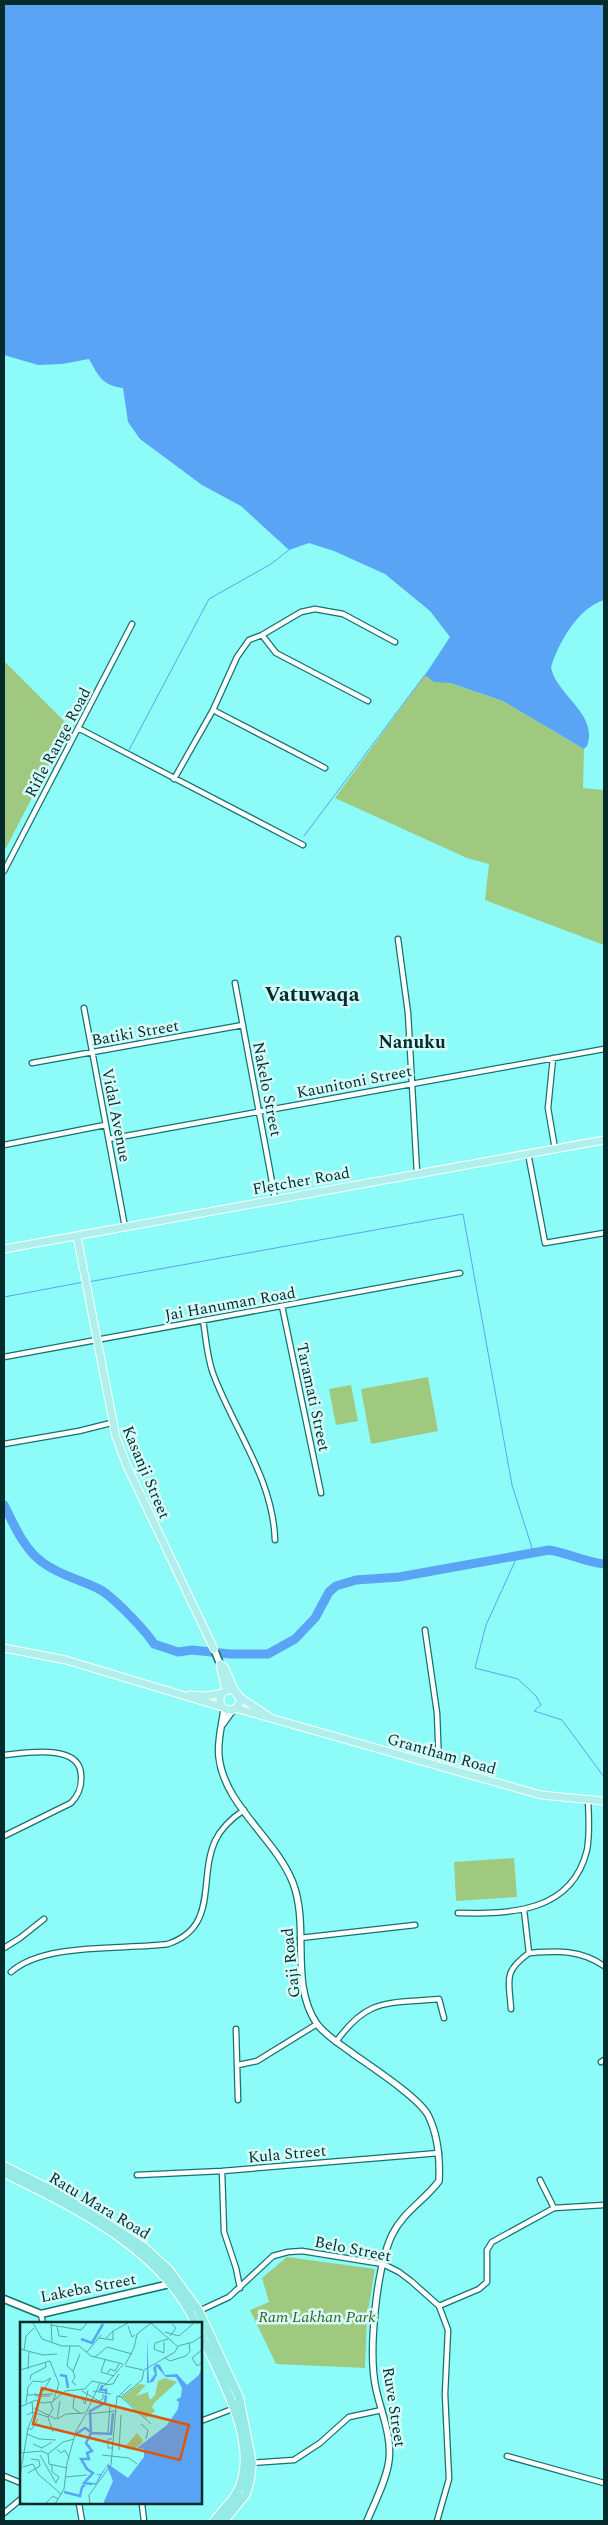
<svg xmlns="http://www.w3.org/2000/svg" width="608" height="2525" viewBox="0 0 608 2525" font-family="Spectral,serif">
	<rect width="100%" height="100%" fill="#8dfbf7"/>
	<!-- green -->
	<path fill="#a0c980" d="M4,661L69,726L4,852Z
		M425,675L503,701L584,749L583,788L604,790V945L485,900L489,864L467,858L335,798Z
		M428,1377L438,1431L371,1444L361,1389Z
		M351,1385L358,1421L336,1425L329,1389Z
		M514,1858L517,1897L456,1901L454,1862Z
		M287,2257L375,2269L367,2317L365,2368L276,2364L250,2310L269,2302L262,2278Z"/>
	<!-- water -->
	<path fill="#5aa4f5" d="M4,4H604V600C578,608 559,642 551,667C555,694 599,714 587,746L584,749L503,701L450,683L434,682L425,675L450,637L430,611L385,574L334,551L309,543L289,550L241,506L202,485L140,439L128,422L123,388C102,385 99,377 89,359L62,364L38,365L4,355Z"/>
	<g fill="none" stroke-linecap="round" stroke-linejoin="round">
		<!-- stream -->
		<path stroke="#5aa4f5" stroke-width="1" d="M129,750L209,599L271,564L289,550
			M304,836L425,675
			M88,1282L463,1214L512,1485L533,1551
			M4,1297L84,1282
			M517,1557L486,1625L475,1668L518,1679L536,1696L541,1705L534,1711L562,1720L604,1777"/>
		<!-- river -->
		<path stroke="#5aa4f5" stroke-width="9" d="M4,1505C14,1525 24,1549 42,1562C59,1575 78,1579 97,1588C111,1594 146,1631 154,1644L178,1652L192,1650L230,1654H268L295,1639L315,1618L329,1592L336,1586L356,1580L399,1577L549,1550C568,1553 585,1562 604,1564"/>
		<!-- minor casing -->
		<g stroke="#147371" stroke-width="7">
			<path id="minor" d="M262,635L276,653L368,701
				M213,710L325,768
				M78,728L303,845
				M174,779L213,710L237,657L249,640L262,635L301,612L315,609L343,614L395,642
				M4,871L132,624
				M398,939L408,1013L417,1173
				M235,983L275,1198
				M84,1008L125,1227
				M553,1058L548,1108L555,1149
				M32,1063L243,1025
				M109,1139L604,1049
				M4,1145L105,1125
				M528,1153L545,1243L604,1233
				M282,1306L321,1493
				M203,1320C206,1338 207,1359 214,1376C235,1431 273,1479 275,1540
				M4,1357L460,1273
				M4,1444L79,1431L111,1423
				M425,1630L437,1713L439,1766
				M4,1755C25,1753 80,1743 81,1775C82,1787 79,1795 71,1803L4,1836
				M458,1913C510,1914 572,1913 587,1850C590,1834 589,1817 588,1800
				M300,1938L415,1925
				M4,1948L20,1938L44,1919
				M529,1953C557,1951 580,1949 604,1966
				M11,1972C44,1942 124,1950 168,1944C219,1927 198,1879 215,1841C221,1828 232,1818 244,1810
				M511,2009C509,1979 503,1972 529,1953L524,1910
				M236,2029L238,2100
				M336,2042C368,1997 387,2004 439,1999L444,2018
				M601,2062L604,2060
				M238,2065L257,2061L317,2024
				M222,2171L224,2232L236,2268L240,2288
				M137,2175L222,2171L439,2153
				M540,2180L554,2208
				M439,2306L479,2289L487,2282V2250L492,2242L554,2208L604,2205
				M199,2311L229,2297L273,2256L288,2252L302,2251L383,2264L399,2272L411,2281L439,2306L448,2330L445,2394L449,2479L437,2521
				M41,2314L43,2324
				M201,2421L235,2408
				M507,2456L604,2483
				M252,2463L294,2460L320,2443L349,2417L382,2410
				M4,2476L21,2483
				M79,2504L82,2521
				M142,2504L144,2521
				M4,2513L21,2499"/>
		</g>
		<!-- tertiary casing -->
		<g stroke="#147371" stroke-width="8">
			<path id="tertiary" d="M224,1709C222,1725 217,1741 219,1757C224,1805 276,1839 293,1883C310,1928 289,1983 317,2024C326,2036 340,2044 352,2053C370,2066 418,2097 428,2115C438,2135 440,2160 439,2181C424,2201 403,2212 392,2235C376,2269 368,2353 376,2389C381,2412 392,2436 389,2460C387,2479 374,2504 367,2521
				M223,1724L233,1710"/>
		</g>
		<!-- secondary casing -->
		<g stroke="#147371" stroke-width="9">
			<path id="secondary" d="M214,1649L220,1664
				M4,2299L41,2314L174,2283"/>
		</g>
		<!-- primary casing -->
		<g stroke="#fff" stroke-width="9">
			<path id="primary" d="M77,1236L116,1437L127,1466L214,1649
				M4,1249L604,1140
				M4,1648L66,1660L222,1707
				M220,1664L225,1668L236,1694
				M220,1665L226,1691
				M220 1700a10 10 0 1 1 20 0a10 10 0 1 1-20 0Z
				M190,1695L206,1696L223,1693
				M238,1696L268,1716
				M235,1708L541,1795L604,1801"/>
		</g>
		<!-- trunk casing -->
		<g stroke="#fff" stroke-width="10">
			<path id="trunk" d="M4,2166L64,2196L144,2247L169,2270L199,2311L239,2397L252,2463L250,2480L246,2494L224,2521
				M4,2173C75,2208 161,2248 196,2324
				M201,2335C219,2374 255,2437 242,2480C238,2497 224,2508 214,2521"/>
		</g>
		<!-- minor -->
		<use href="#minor" stroke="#fff" stroke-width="4.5"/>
		<!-- tertiary -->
		<use href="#tertiary" stroke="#fff" stroke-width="5.5"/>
		<!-- secondary -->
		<use href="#secondary" stroke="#fff" stroke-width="6"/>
		<!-- primary -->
		<use href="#primary" stroke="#b0efec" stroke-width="7"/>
		<!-- trunk -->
		<use href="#trunk" stroke="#96eae6" stroke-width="8"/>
	</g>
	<g text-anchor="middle" stroke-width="5" stroke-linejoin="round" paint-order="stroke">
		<!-- street labels -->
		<g font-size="16" fill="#052b2a" stroke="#d4fcfa">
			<text transform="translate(57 742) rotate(-62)" y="6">Rifle Range Road</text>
			<text transform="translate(135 1032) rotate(-10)" y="6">Batiki Street</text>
			<text transform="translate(354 1081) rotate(-11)" y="6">Kaunitoni Street</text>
			<text transform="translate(268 1089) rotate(79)" y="6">Nakelo Street</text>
			<text transform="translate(117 1115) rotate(79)" y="6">Vidal Avenue</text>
			<text transform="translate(301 1180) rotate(-10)" y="6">Fletcher Road</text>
			<text transform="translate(230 1303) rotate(-10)" y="6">Jai Hanuman Road</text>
			<text transform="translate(314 1397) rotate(78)" y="6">Taramati Street</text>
			<text transform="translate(147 1472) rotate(67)" y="6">Kasanji Street</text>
			<text transform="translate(442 1753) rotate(16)" y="6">Grantham Road</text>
			<text transform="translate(290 1963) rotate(-96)" y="6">Gaji Road</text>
			<text transform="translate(287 2153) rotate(-5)" y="6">Kula Street</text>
			<text transform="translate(100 2205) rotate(31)" y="6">Ratu Mara Road</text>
			<text transform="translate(353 2248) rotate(11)" y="6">Belo Street</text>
			<text transform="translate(88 2287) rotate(-11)" y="6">Lakeba Street</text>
			<text transform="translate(395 2407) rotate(81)" y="6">Ruve Street</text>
		</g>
		<!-- park labels -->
		<g font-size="16" font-style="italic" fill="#3e5f1d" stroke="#d4fcfa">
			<text x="317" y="2322">Ram Lakhan Park</text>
		</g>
		<!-- neighbourhood labels -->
		<g font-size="18" font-weight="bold" fill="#052b2a" stroke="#d4fcfa">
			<text x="412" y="1048">Nanuku</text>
		</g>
		<!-- district labels -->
		<g font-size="21" font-weight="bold" fill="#052b2a" stroke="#d4fcfa">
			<text x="312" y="1001">Vatuwaqa</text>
		</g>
	</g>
	<!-- overview -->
	<g transform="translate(20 2322)">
		<rect width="182" height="182" fill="#8dfbf7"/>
		<path d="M145,56L157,60L135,80L132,85L135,89L126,96L102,75L119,62L126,63L116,74L128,70L130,78L135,73L138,59ZM117,111L123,118L121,122L113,128L104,126Z" fill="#a0c980"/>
		<path d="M127,15L129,60L135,52L133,46L136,42L140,43L145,53L157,52L167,63L179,53L182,45V182H83L93,159L87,144L77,161L75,163L69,161H76L80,153L74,152H81L88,142L108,156L124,135V127L117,126L147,103L158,87L159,80L156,78L161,75L162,66L156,55H146L136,44L137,53L133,60L127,61Z" fill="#5aa4f5"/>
		<path fill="none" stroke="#5aa4f5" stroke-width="2.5" d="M61,17L72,21L83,2M40,53L46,54L48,66M83,63L80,68H86V72M71,111L91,112L93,91M56,112L65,106L71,110M72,162L64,161L73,151L67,147L61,137H69L67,131L72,129L66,121L71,111L70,89L85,81L86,73M44,170L60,174L62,165L65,163"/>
		<path fill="none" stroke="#57a8a5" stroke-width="1" d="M13,1L22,17L42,24H59L71,34L103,42M31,1L32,20M131,1L157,24M167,1H183M31,3L61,8L67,1M37,4L39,14L47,15M108,4L112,15L115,13M93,9L108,1M145,10L159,14L173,2M150,14L156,6L152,2M79,16L93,18V9L86,16M144,20V31L134,27L135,21L148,17M50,24L47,44L53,49L55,55L52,60L56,63M158,24L173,20L183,13M0,27L23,33L37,32M4,28L6,14L14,6M67,30L81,13M75,35L87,25L112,32M145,36L150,39L166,34L170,29L169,21M85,38L81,50L94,54M181,41L177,44L172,36L183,27M105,43L114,26L117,12L131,1M105,44L123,48M8,47L9,30M0,48L30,39L39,62L33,80M124,48L155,30L158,24M53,49L60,32M88,51L90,47L95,49L99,42M10,58L11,53L26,45L25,40M84,63L93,62L99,52M62,69L79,79L83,77V72M73,69L91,72M15,71L16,74H30M7,73L33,72M61,74L65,82L68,68M97,74L101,75L122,58L124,48M99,74L111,62M54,75L53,86L60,91M101,75L131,102M6,81L8,65L13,59L23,60L31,56L23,69M0,85L16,78L22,81L32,80L45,69L65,67L72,59L86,62L103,43M14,86L36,97M66,91L80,61M67,92L96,89M7,93L13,90L28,95L33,87L31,81M28,95L33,110M37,97L46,92L65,91M37,97L40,79M121,102L128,108L126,117M8,107H12L18,97M88,111L90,82M7,112L19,117L36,118M92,117H88V126H93M13,122L22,126L32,120M37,127L41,131L45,128L49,136M99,128L101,93M0,131L22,129L28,132L43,120L54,117M28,132L29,142L47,146M20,133L36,161M82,133L109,136L117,142M32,143V150L39,155L36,161M3,145L13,142L18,152L41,172M8,151L20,144L19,138L11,137M0,154L8,106L13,94L12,79M46,155L67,153M0,181L21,182M25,182L33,174L38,177M35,182L44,167L47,141L56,109L66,92M70,182L69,173L91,143L97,74"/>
		<path fill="#dd570e" fill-opacity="0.15" stroke="#dd570e" stroke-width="2.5" d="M22,66L169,103L160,138L13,102Z"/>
		<rect width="182" height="182" fill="none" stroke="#052b2a" stroke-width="2.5"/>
	</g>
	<!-- border -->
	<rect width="608" height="2525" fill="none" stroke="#052b2a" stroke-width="10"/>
</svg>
